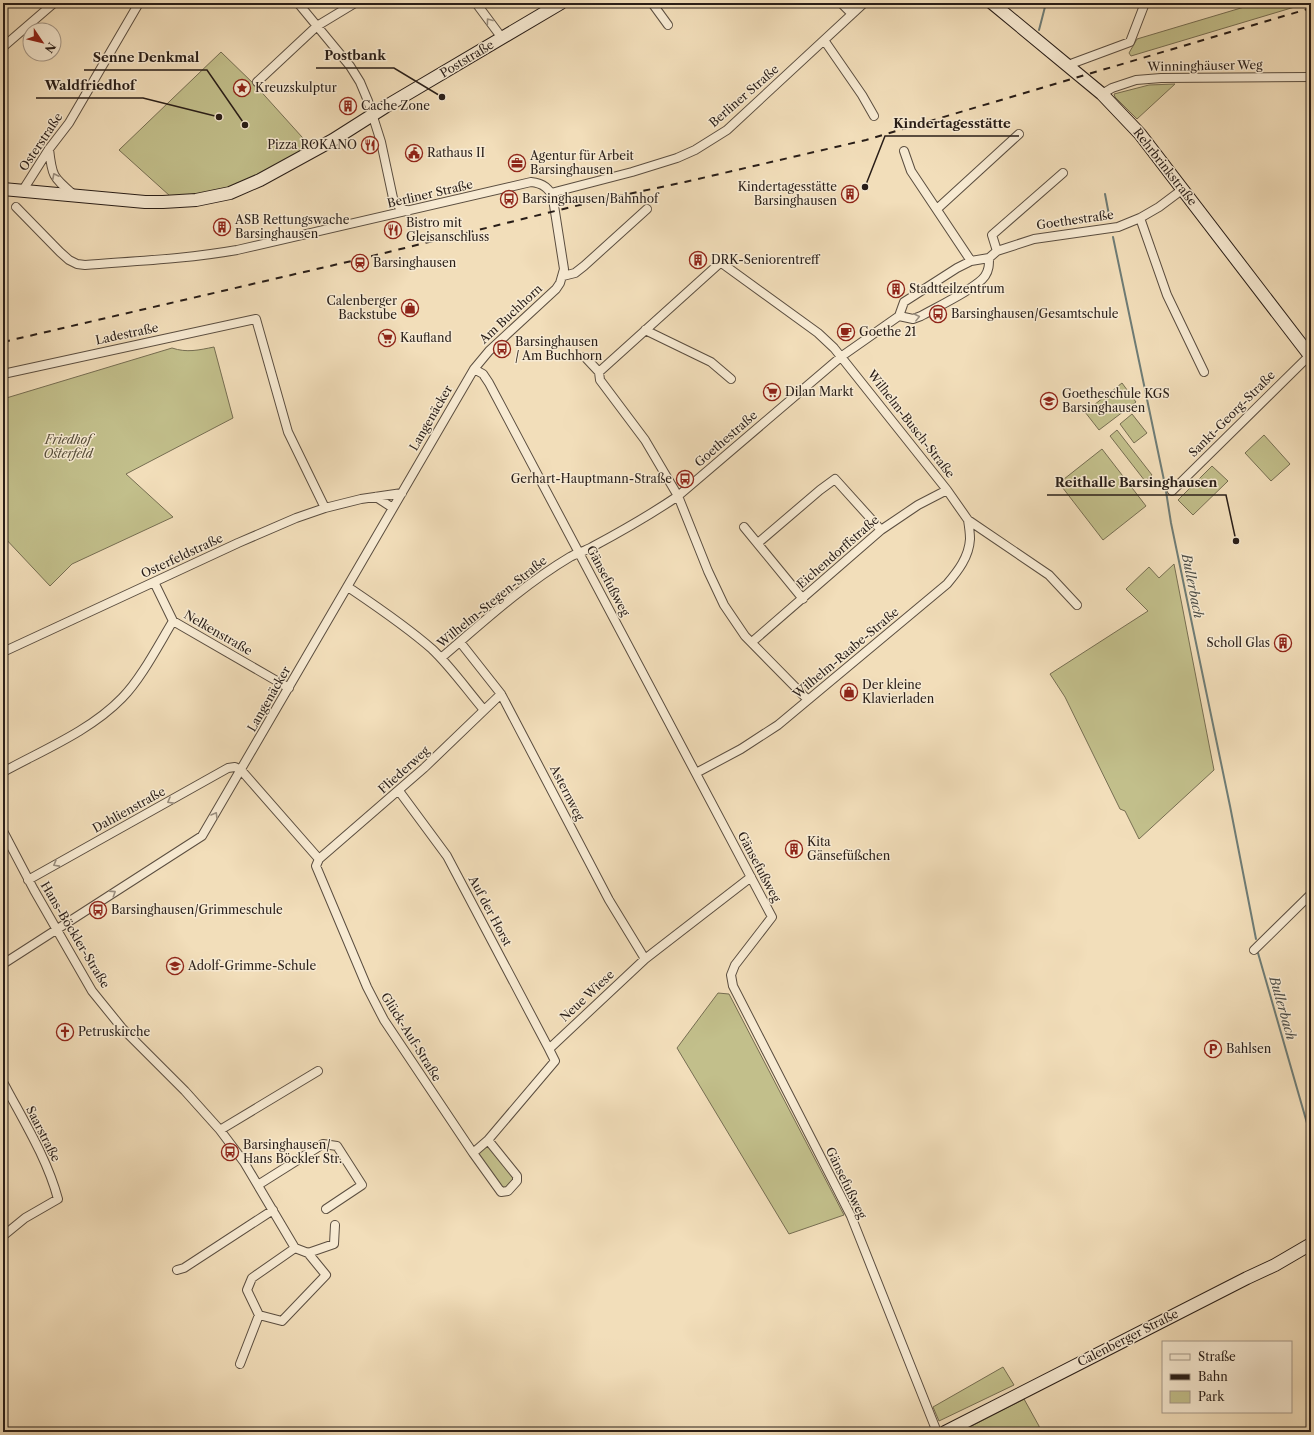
<svg xmlns="http://www.w3.org/2000/svg" width="1314" height="1435" viewBox="0 0 1314 1435" font-family="'Libre Caslon Text',serif">
	<rect width="100%" height="100%" fill="#f2deba"/>
	<filter id="stains"><feTurbulence type="fractalNoise" baseFrequency=".005" numOctaves="4"/><feColorMatrix values="0 0 0 0 .2 0 0 0 0 .09 0 0 0 0 .02 0 0 0 .5 -.17"/></filter>
	<radialGradient id="worn" r=".72"><stop offset=".6" stop-color="#630" stop-opacity="0"/><stop offset="1" stop-color="#630" stop-opacity=".3"/></radialGradient>
	<!-- green -->
	<path fill="#c2bf8b" stroke="#766e52" d="M1251,3H1308L1131,56L1129,53L1137,39L1251,5Z
		M221,52L256,86L311,147L237,185L198,195L170,196L119,150Z
		M1175,84L1137,119L1115,97L1114,94L1149,85Z
		M214,347L233,418L126,474L173,517L72,564L50,586L3,536V399L172,348C187,353 199,350 214,347Z
		M1122,383L1136,402L1099,430L1085,412Z
		M1132,414L1147,433L1134,443L1120,424Z
		M1117,430L1152,475L1145,481L1110,436Z
		M1264,435L1290,464L1271,481L1245,453Z
		M1102,449L1146,506L1103,540L1059,483Z
		M1212,466L1228,481L1193,515L1178,500Z
		M1174,564L1214,770L1139,839L1125,811L1120,809L1065,697L1050,674L1148,611L1126,589L1149,567L1159,578Z
		M718,993L729,994L844,1215L789,1234L677,1048Z
		M488,1140L517,1181L501,1192L473,1153Z
		M1003,1367L1014,1385L939,1421L933,1407Z
		M1024,1399L1039,1426L1040,1432H960Z"/>
	<g fill="none" stroke-linecap="round" stroke-linejoin="round">
		<!-- stream -->
		<path stroke="#6e7c76" stroke-width="2" d="M1039,30L1046,3
			M1105,194L1109,215
			M1113,237L1165,485L1171,523L1230,806L1256,939
			M1258,953L1311,1137"/>
		<!-- minor casing -->
		<g stroke="#5b4e40" stroke-width="10">
			<path id="minor" d="M298,3L350,66L360,82L368,101L381,142L393,198C397,205 400,209 408,211
				M476,3L502,38
				M652,3L668,25
				M841,3L852,14
				M824,40L862,95L874,116
				M3,47L54,3
				M1068,65L1130,42L1145,3
				M257,82L317,26L355,3
				M1102,94L1112,88L1136,80L1161,78L1311,77
				M49,149C52,177 53,177 74,195
				M904,151L911,171L971,261
				M23,190L49,149L69,123L139,3
				M551,193L632,172L677,158L695,150L727,130L864,3
				M937,209L1019,134
				M1140,218L1167,295L1204,372
				M997,251L992,235L1063,173
				M716,259L818,333L834,348L947,490L968,520L1049,575L1077,605
				M563,276L575,273L584,266L647,209
				M899,316L913,319L921,316C935,308 977,288 985,276C989,270 989,265 989,258
				M645,330L711,362L731,379
				M585,357L599,372L721,262
				M474,369L483,374L489,383L772,917L735,965L731,975L733,986L851,1216L937,1432
				M599,372L600,380L645,440L678,496L708,571L724,605L745,636L808,700
				M3,374L256,319L288,432L325,508
				M1172,491L1310,355
				M376,497L393,508
				M744,527L803,599
				M758,543L820,490L835,479L881,530
				M154,582L173,621L289,688
				M348,587C376,606 406,626 432,649C451,667 467,690 484,710
				M460,642L501,694L609,900L645,959
				M752,642L881,530L918,505L947,490
				M3,652L238,543L296,518L325,508L361,499L402,493
				M441,658C482,623 523,585 570,557C577,553 585,551 592,547C622,531 650,515 678,496L842,356L899,316L904,302L957,268L971,261L989,258L997,251L1034,239L1118,227L1140,218L1159,207L1183,189
				M3,772C43,750 90,731 122,698C141,679 159,644 173,621
				M696,773L741,749L778,725L947,584C958,571 969,557 970,539C970,533 969,526 968,520
				M399,791L447,856L549,1049
				M3,831L34,890L92,991L122,1028L185,1091L220,1130L244,1162L295,1248L308,1253L334,1244L335,1225
				M28,880L228,768L235,767L241,770L319,859
				M1254,950L1311,894
				M3,964L202,836L474,369L489,351L556,289L560,283L564,269L553,199C550,188 542,183 531,182L237,250C186,259 136,261 85,265L77,264L69,260L60,252L16,207
				M3,1082C23,1120 47,1158 58,1199L25,1218L3,1236
				M220,1130L318,1071
				M488,1140L517,1176V1181L508,1191L501,1192L473,1153L384,1020L367,987L316,866L319,859L424,768L501,694
				M473,1153L488,1140L555,1061L549,1049L645,959L751,877
				M258,1185L323,1144L337,1146L362,1185L326,1209
				M295,1248L252,1278L247,1290L259,1315L282,1321L326,1275L308,1253
				M177,1270L184,1268L273,1210
				M240,1364L259,1315"/>
		</g>
		<!-- secondary casing -->
		<g stroke="#291e18" stroke-width="14">
			<path id="secondary" d="M992,3L1102,94L1140,134L1311,357
				M3,189L145,202H163L196,200L230,193L260,180L333,140L385,107L561,3
				M945,1432L1247,1278L1275,1265L1311,1244"/>
		</g>
		<!-- minor -->
		<use href="#minor" stroke="#f7ead2" stroke-width="8"/>
		<!-- secondary -->
		<use href="#secondary" stroke="#f7ead2" stroke-width="12"/>
		<!-- rail -->
		<path stroke="#291e18" stroke-width="2" stroke-dasharray="7 7" stroke-linecap="butt" d="M3,342L360,259L600,200L685,182L866,140L1311,8"/>
	</g>
	<!-- one-way arrows -->
	<defs><path id="oneway-chevron" d="M-2-3.5L2.5 0L-2 3.5" fill="none" stroke-width="1.6" stroke-linecap="round" stroke-linejoin="round"/></defs>
	<g stroke="#9a8e7e">
		<use href="#oneway-chevron" transform="translate(489 21) rotate(-126)"/>
		<use href="#oneway-chevron" transform="translate(55 176) rotate(-117)"/>
		<use href="#oneway-chevron" transform="translate(917 317) rotate(-14)"/>
		<use href="#oneway-chevron" transform="translate(170 801) rotate(151)"/>
		<use href="#oneway-chevron" transform="translate(215 815) rotate(-59)"/>
		<use href="#oneway-chevron" transform="translate(56 864) rotate(151)"/>
		<use href="#oneway-chevron" transform="translate(113 893) rotate(-33)"/>
	</g>
	<!-- icons -->
	<defs>
		<g id="sight-ring" transform="scale(0.9)"><circle r="9.5" fill="#f7ead2" stroke="#8f2418" stroke-width="1.5"/><path d="M0-6L1.8-2.2L6-1.7L2.9 1.2L3.7 5.4L0 3.3L-3.7 5.4L-2.9 1.2L-6-1.7L-1.8-2.2Z" fill="#8f2418"/></g>
		<g id="building-ring" transform="scale(0.9)"><circle r="9.5" fill="#f7ead2" stroke="#8f2418" stroke-width="1.5"/><path d="M-4-6H4V6H1V3H-1V6H-4ZM-2.5-4.3h1.7v1.8h-1.7ZM.8-4.3h1.7v1.8H.8ZM-2.5-1h1.7V.8h-1.7ZM.8-1h1.7V.8H.8Z" fill="#8f2418"/></g>
		<g id="restaurant-ring" transform="scale(0.9)"><circle r="9.5" fill="#f7ead2" stroke="#8f2418" stroke-width="1.5"/><path d="M-5-6h1v4h1v-4h1v4h1v-4h1v5L-1.5 .5V6h-2V.5L-5-1ZM5-6V6H3V1.5H1.5Q1.5-4 5-6Z" fill="#8f2418"/></g>
		<g id="civic-ring" transform="scale(0.9)"><circle r="9.5" fill="#f7ead2" stroke="#8f2418" stroke-width="1.5"/><path d="M-.6-6.5H3V-4.5H.6V-3L4-1V1h2V6H-6V1h2V-1L-.6-3ZM-1.2 2.5V6h2.4V2.5Z" fill="#8f2418"/></g>
		<g id="office-ring" transform="scale(0.9)"><circle r="9.5" fill="#f7ead2" stroke="#8f2418" stroke-width="1.5"/><path d="M-6-3h4V-5.5h4V-3h4V5H-6ZM-1-4.5V-3h2v-1.5ZM-6 0V1H6V0Z" fill="#8f2418"/></g>
		<g id="bus-ring" transform="scale(0.9)"><circle r="9.5" fill="#f7ead2" stroke="#8f2418" stroke-width="1.5"/><path d="M-5-6H5V4H4V6H2V4H-2V6H-4V4H-5ZM-3.5-4V0h7V-4ZM-3.5 1.2v1.5H-2V1.2ZM2 1.2v1.5H3.5V1.2Z" fill="#8f2418"/></g>
		<g id="station-ring" transform="scale(0.9)"><circle r="9.5" fill="#f7ead2" stroke="#8f2418" stroke-width="1.5"/><path d="M-3-6H3Q5-6 5-4V2Q5 4 3 4L4.5 6H3L1.5 4h-3L-3 6H-4.5L-3 4Q-5 4-5 2V-4Q-5-6-3-6ZM-3.5-4v3h7v-3ZM-3.5 1v1.5H-2V1ZM2 1v1.5H3.5V1Z" fill="#8f2418"/></g>
		<g id="shop-ring" transform="scale(0.9)"><circle r="9.5" fill="#f7ead2" stroke="#8f2418" stroke-width="1.5"/><path d="M-5-2.5h2.3a2.7 3.5 0 0 1 5.4 0H5L5.5 6h-11ZM-1.5-2.5h3a1.5 2.3 0 0 0-3 0Z" fill="#8f2418"/></g>
		<g id="cafe-ring" transform="scale(0.9)"><circle r="9.5" fill="#f7ead2" stroke="#8f2418" stroke-width="1.5"/><path d="M-5.5-4.5H6V0H3Q3 3.5 0 3.5H-2.5Q-5.5 3.5-5.5 0ZM3-3.2v2h1.7v-2ZM-6 4.5H4V6H-6Z" fill="#8f2418"/></g>
		<g id="supermarket-ring" transform="scale(0.9)"><circle r="9.5" fill="#f7ead2" stroke="#8f2418" stroke-width="1.5"/><path d="M-6-5.5h2.5l.6 2H6L4.5 2H-2.5L-4.4-4H-6ZM-1.5 3.2a1.3 1.3 0 1 0 .1 0ZM3 3.2a1.3 1.3 0 1 0 .1 0Z" fill="#8f2418"/></g>
		<g id="school-ring" transform="scale(0.9)"><circle r="9.5" fill="#f7ead2" stroke="#8f2418" stroke-width="1.5"/><path d="M0-5L7-2L0 1L-7-2ZM-4 1L0 2.5L4 1V4Q0 6-4 4Z" fill="#8f2418"/></g>
		<g id="church-ring" transform="scale(0.9)"><circle r="9.5" fill="#f7ead2" stroke="#8f2418" stroke-width="1.5"/><path d="M-1.2-6h2.4v3.5h3.3v2.4h-3.3V6h-2.4V-.1h-3.3v-2.4h3.3Z" fill="#8f2418"/></g>
		<g id="parking-ring" transform="scale(0.9)"><circle r="9.5" fill="#f7ead2" stroke="#8f2418" stroke-width="1.5"/><path d="M-3.5-5.5H1a3.5 3.5 0 0 1 0 7H-1V5.5H-3.5ZM-1-3.4V-.6H.8a1.4 1.4 0 0 0 0-2.8Z" fill="#8f2418"/></g>
	</defs>
	<g fill-rule="evenodd">
		<use href="#sight-ring" x="242" y="88"/>
		<use href="#building-ring" x="348" y="106"/>
		<use href="#restaurant-ring" x="370" y="145"/>
		<use href="#civic-ring" x="414" y="153"/>
		<use href="#office-ring" x="517" y="163"/>
		<use href="#building-ring" x="850" y="194"/>
		<use href="#bus-ring" x="509" y="199"/>
		<use href="#building-ring" x="222" y="227"/>
		<use href="#restaurant-ring" x="393" y="230"/>
		<use href="#building-ring" x="698" y="260"/>
		<use href="#station-ring" x="360" y="263"/>
		<use href="#building-ring" x="896" y="289"/>
		<use href="#shop-ring" x="410" y="308"/>
		<use href="#bus-ring" x="938" y="314"/>
		<use href="#cafe-ring" x="846" y="332"/>
		<use href="#supermarket-ring" x="387" y="338"/>
		<use href="#bus-ring" x="502" y="349"/>
		<use href="#supermarket-ring" x="772" y="392"/>
		<use href="#school-ring" x="1049" y="401"/>
		<use href="#bus-ring" x="685" y="479"/>
		<use href="#building-ring" x="1283" y="643"/>
		<use href="#shop-ring" x="849" y="692"/>
		<use href="#building-ring" x="794" y="849"/>
		<use href="#bus-ring" x="98" y="910"/>
		<use href="#school-ring" x="175" y="966"/>
		<use href="#church-ring" x="65" y="1032"/>
		<use href="#parking-ring" x="1213" y="1049"/>
		<use href="#bus-ring" x="230" y="1152"/>
	</g>
	<g text-anchor="middle" stroke-width="3" stroke-linejoin="round" paint-order="stroke">
		<!-- street labels -->
		<g font-size="12" fill="#291e18" stroke="#f7ead2">
			<text transform="translate(467 59) rotate(-31)" y="4">Poststraße</text>
			<text transform="translate(1205 66) rotate(-1)" y="4">Winninghäuser Weg</text>
			<text transform="translate(744 96) rotate(-41)" y="4">Berliner Straße</text>
			<text transform="translate(41 142) rotate(-56)" y="4">Osterstraße</text>
			<text transform="translate(1165 167) rotate(52)" y="4">Rehrbrinkstraße</text>
			<text transform="translate(430 194) rotate(-13)" y="4">Berliner Straße</text>
			<text transform="translate(1075 220) rotate(-8)" y="4">Goethestraße</text>
			<text transform="translate(511 314) rotate(-43)" y="4">Am Buchhorn</text>
			<text transform="translate(127 334) rotate(-12)" y="4">Ladestraße</text>
			<text transform="translate(1232 414) rotate(-45)" y="4">Sankt-Georg-Straße</text>
			<text transform="translate(431 418) rotate(-60)" y="4">Langenäcker</text>
			<text transform="translate(911 424) rotate(52)" y="4">Wilhelm-Busch-Straße</text>
			<text transform="translate(726 439) rotate(-41)" y="4">Goethestraße</text>
			<text transform="translate(838 552) rotate(-41)" y="4">Eichendorffstraße</text>
			<text transform="translate(182 556) rotate(-25)" y="4">Osterfeldstraße</text>
			<text transform="translate(608 581) rotate(62)" y="4">Gänsefußweg</text>
			<text transform="translate(492 602) rotate(-39)" y="4">Wilhelm-Stegen-Straße</text>
			<text transform="translate(218 633) rotate(30)" y="4">Nelkenstraße</text>
			<text transform="translate(846 653) rotate(-40)" y="4">Wilhelm-Raabe-Straße</text>
			<text transform="translate(269 699) rotate(-60)" y="4">Langenäcker</text>
			<text transform="translate(404 770) rotate(-42)" y="4">Fliederweg</text>
			<text transform="translate(567 793) rotate(63)" y="4">Asternweg</text>
			<text transform="translate(129 810) rotate(-29)" y="4">Dahlienstraße</text>
			<text transform="translate(759 867) rotate(62)" y="4">Gänsefußweg</text>
			<text transform="translate(490 911) rotate(62)" y="4">Auf der Horst</text>
			<text transform="translate(75 935) rotate(59)" y="4">Hans-Böckler-Straße</text>
			<text transform="translate(587 996) rotate(-43)" y="4">Neue Wiese</text>
			<text transform="translate(411 1037) rotate(58)" y="4">Glück-Auf-Straße</text>
			<text transform="translate(43 1134) rotate(63)" y="4">Saarstraße</text>
			<text transform="translate(846 1183) rotate(64)" y="4">Gänsefußweg</text>
			<text transform="translate(1128 1338) rotate(-27)" y="4">Calenberger Straße</text>
		</g>
		<!-- poi labels -->
		<g font-size="12" fill="#291e18" stroke="#f7ead2" text-anchor="start">
			<text x="255" y="92">Kreuzskulptur</text>
			<text x="361" y="110">Cache Zone</text>
			<text x="357" y="149" text-anchor="end">Pizza ROKANO</text>
			<text x="427" y="157">Rathaus II</text>
			<text x="530" y="160">Agentur für Arbeit<tspan x="530" dy="14">Barsinghausen</tspan></text>
			<text x="837" y="191" text-anchor="end">Kindertagesstätte<tspan x="837" dy="14">Barsinghausen</tspan></text>
			<text x="522" y="203">Barsinghausen/Bahnhof</text>
			<text x="235" y="224">ASB Rettungswache<tspan x="235" dy="14">Barsinghausen</tspan></text>
			<text x="406" y="227">Bistro mit<tspan x="406" dy="14">Gleisanschluss</tspan></text>
			<text x="711" y="264">DRK-Seniorentreff</text>
			<text x="373" y="267">Barsinghausen</text>
			<text x="909" y="293">Stadtteilzentrum</text>
			<text x="397" y="305" text-anchor="end">Calenberger<tspan x="397" dy="14">Backstube</tspan></text>
			<text x="951" y="318">Barsinghausen/Gesamtschule</text>
			<text x="859" y="336">Goethe 21</text>
			<text x="400" y="342">Kaufland</text>
			<text x="515" y="346">Barsinghausen<tspan x="515" dy="14">/ Am Buchhorn</tspan></text>
			<text x="785" y="396">Dilan Markt</text>
			<text x="1062" y="398">Goetheschule KGS<tspan x="1062" dy="14">Barsinghausen</tspan></text>
			<text x="672" y="483" text-anchor="end">Gerhart-Hauptmann-Straße</text>
			<text x="1270" y="647" text-anchor="end">Scholl Glas</text>
			<text x="862" y="689">Der kleine<tspan x="862" dy="14">Klavierladen</tspan></text>
			<text x="807" y="846">Kita<tspan x="807" dy="14">Gänsefüßchen</tspan></text>
			<text x="111" y="914">Barsinghausen/Grimmeschule</text>
			<text x="188" y="970">Adolf-Grimme-Schule</text>
			<text x="78" y="1036">Petruskirche</text>
			<text x="1226" y="1053">Bahlsen</text>
			<text x="243" y="1149">Barsinghausen/<tspan x="243" dy="14">Hans Böckler Str.</tspan></text>
		</g>
		<!-- park labels -->
		<g font-size="12" font-style="italic" fill="#574e3a" stroke="#f7ead2">
			<text x="68" y="444">Friedhof<tspan x="68" dy="14">Osterfeld</tspan></text>
		</g>
		<!-- water labels -->
		<g font-size="13" font-style="italic" fill="#4c4d47" stroke="#f7ead2">
			<text transform="translate(1193 586) rotate(79)" y="5">Bullerbach</text>
			<text transform="translate(1283 1008) rotate(74)" y="5">Bullerbach</text>
		</g>
	</g>
	<!-- callouts -->
	<path fill="none" stroke="#291e18" stroke-width="1.5" d="M442 97L394 68H316M245 125L207 70H84M219 117L143 98H36M865 187L885 136H1019M1236 541L1226 495H1047"/>
	<g fill="#291e18" stroke="#f7ead2" stroke-width="1.5">
		<circle cx="442" cy="97" r="4"/>
		<circle cx="245" cy="125" r="4"/>
		<circle cx="219" cy="117" r="4"/>
		<circle cx="865" cy="187" r="4"/>
		<circle cx="1236" cy="541" r="4"/>
	</g>
	<g font-size="13" text-anchor="middle" font-weight="bold" fill="#291e18" stroke="#f7ead2" stroke-width="3" stroke-linejoin="round" paint-order="stroke">
		<text x="355" y="60">Postbank</text>
		<text x="146" y="62">Senne Denkmal</text>
		<text x="90" y="90">Waldfriedhof</text>
		<text x="952" y="128">Kindertagesstätte</text>
		<text x="1136" y="487">Reithalle Barsinghausen</text>
	</g>
	<!-- margin -->
	<rect width="1314" height="1435" fill="none" stroke="#f2deba" stroke-width="16"/>
	<rect x="4" y="4" width="1306" height="1427" fill="none" stroke="#291e18" stroke-width="2"/>
	<rect x="8" y="8" width="1298" height="1419" fill="none" stroke="#291e18"/>
	<!-- legend -->
	<rect x="1162" y="1341" width="130" height="72" fill="#f7ead2" stroke="#a59888"/>
	<rect x="1170" y="1354" width="20" height="6" fill="#f7ead2" stroke="#a59888"/>
	<text x="1198" y="1361" font-size="12" fill="#291e18">Straße</text>
	<rect x="1170" y="1374" width="20" height="6" fill="#291e18" stroke="#a59888"/>
	<text x="1198" y="1381" font-size="12" fill="#291e18">Bahn</text>
	<rect x="1170" y="1391" width="20" height="12" fill="#c2bf8b" stroke="#a59888"/>
	<text x="1198" y="1401" font-size="12" fill="#291e18">Park</text>
	<!-- north arrow -->
	<g transform="translate(42 42) rotate(125)"><circle r="19" fill="#f7ead2" stroke="#a59888"/>
	<path d="M0-3L7 15L0 10L-7 15Z" fill="#8f2418"/>
	<text y="-6" font-size="11" font-weight="bold" text-anchor="middle" fill="#291e18">N</text>
	</g>
	<rect width="100%" height="100%" filter="url(#stains)"/>
	<rect width="100%" height="100%" fill="url(#worn)"/>
</svg>
